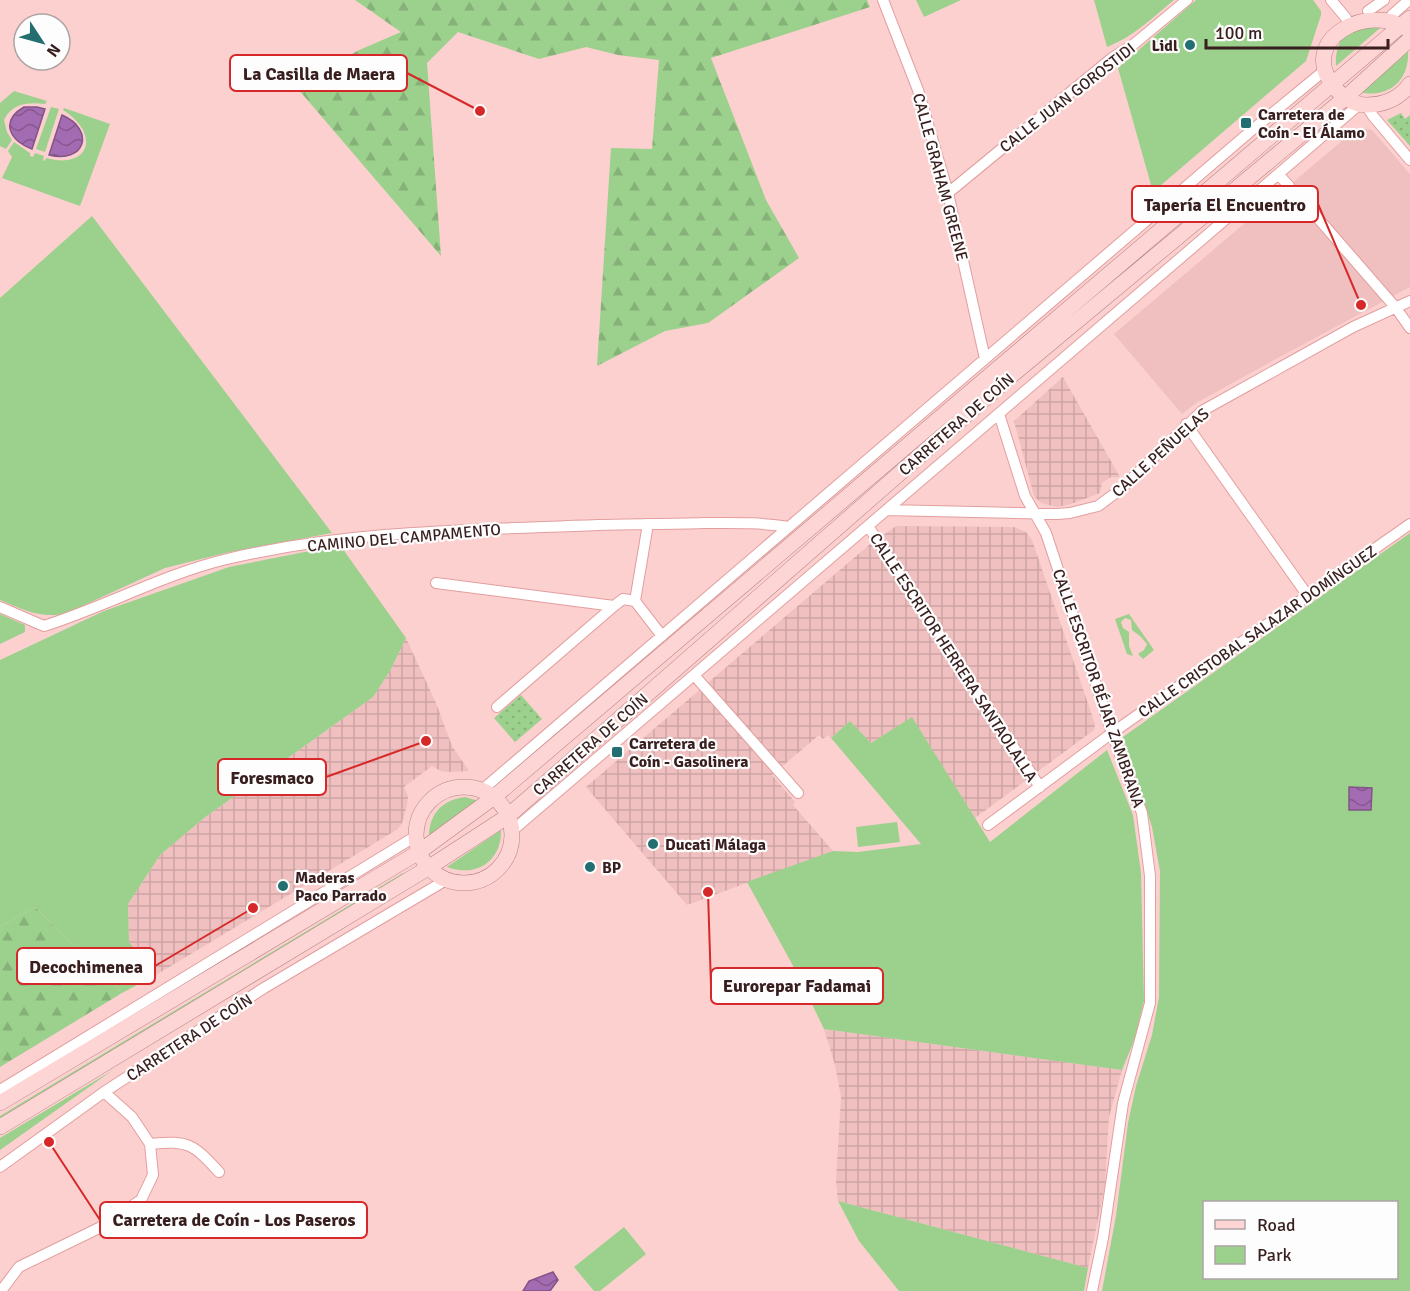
<svg xmlns="http://www.w3.org/2000/svg" width="1410" height="1291" viewBox="0 0 1410 1291" font-family="Signika,sans-serif">
	<defs>
		<pattern id="industrial-grid" width="8" height="8" patternUnits="userSpaceOnUse" patternTransform="scale(1.5)"><rect width="8" height="8" fill="#efc0bf"/><path d="M0 4h8M4 0v8" fill="none" stroke="#cea5a4"/></pattern>
		<pattern id="forest-firs" width="22" height="20" patternUnits="userSpaceOnUse" patternTransform="scale(1.5)"><rect width="22" height="20" fill="#9bd08d"/><path d="M5 1l3.5 6h-7zM16 11l3.5 6h-7z" fill="#86b279"/></pattern>
		<pattern id="garden-dots" width="8" height="8" patternUnits="userSpaceOnUse" patternTransform="scale(1.5)"><rect width="8" height="8" fill="#9bd08d"/><path d="M2 2h.1M6 6h.1" fill="none" stroke="#86b279" stroke-width="1.8" stroke-linecap="round"/></pattern>
		<pattern id="water-waves" width="16" height="10" patternUnits="userSpaceOnUse" patternTransform="scale(1.5)"><rect width="16" height="10" fill="#a36bb1"/><path d="M0 5q4-4 8 0t8 0" fill="none" stroke="#86578f"/></pattern>
	</defs>
	<rect width="100%" height="100%" fill="#fcd0cf"/>
	<!-- built -->
	<path fill="#efc0bf" d="M1362,128L1372,130L1410,174V287L1276,359L1196,403L1182,414L1114,334L1356,129Z"/>
	<!-- industrial -->
	<path fill="url(#industrial-grid)" d="M1063,377L1120,477H1111L1102,483L1100,493L1071,504L1057,507L1041,503L1034,496L1014,421Z
		M896,526L1014,527L1026,532L1032,540L1095,724L1094,730L975,818L912,718L871,743L850,721L831,738L828,735L823,739L819,735L772,775L795,802L793,805L833,851L687,905L586,787L869,545Z
		M406,638L436,703L452,746L469,771L447,772L441,771L432,766L404,787L408,796L407,805L402,823L398,829L156,975L129,942L128,904L160,855L204,818L373,697L390,671Z
		M824,1029L1122,1070L1109,1117L1105,1185L1088,1268L838,1201L836,1181L841,1097L835,1065Z"/>
	<!-- green -->
	<path fill="#9bd08d" fill-rule="evenodd" d="M916,0H961L924,17Z
		M1094,0H1174C1152,18 1133,37 1107,47Z
		M1196,0H1313L1321,11V15L1306,61L1153,192L1118,68Z
		M1387,22L1336,66C1335,52 1339,43 1345,31Z
		M1408,50C1410,81 1388,99 1360,92Z
		M14,91L47,101L45,104C28,102 12,103 4,120L7,132L12,140L6,149L0,146V103Z
		M51,107L59,109L45,152L36,149Z
		M64,108L110,124L80,206L2,178L12,157L8,151L14,142L30,153V156L33,157L35,153L44,156L43,160L45,161L46,158C90,170 101,134 63,110Z
		M92,216L332,533L225,553L165,568L65,614C38,618 24,610 0,600V298Z
		M1410,533V1291H1102L1116,1216L1128,1123L1136,1086L1152,1035L1159,997L1160,871L1152,827L1123,737ZM1204,1202H1396V1278H1204Z
		M340,545L406,638L390,671L373,697L204,818L160,855L128,904L129,942L156,975L122,993L35,907L0,927V660L104,611L229,567Z
		M0,614L25,625V632L0,644Z
		M1129,614L1154,650L1143,659L1138,654L1144,650L1147,644L1140,636L1132,630L1131,620L1125,618L1121,622L1123,628L1129,632V646L1133,656L1127,654L1115,619Z
		M912,717L990,842L1107,750L1133,815L1141,873L1144,1001L1135,1038L1122,1070L824,1029L797,973L747,882L833,851L858,852L921,844L831,738L850,721L871,743Z
		M465,797L482,802L429,837C429,814 442,800 465,797Z
		M897,822L900,842L858,847L856,827Z
		M501,830C502,861 476,878 447,867Z
		M403,873L404,875L0,1119V1116Z
		M113,1070L0,1150V1138Z
		M838,1201L1088,1268L1084,1291H899L859,1241Z
		M624,1227L646,1254L600,1291H594L574,1267Z"/>
	<!-- forest -->
	<path fill="url(#forest-firs)" d="M355,0H867L870,7L711,58L766,200L799,258L708,323L665,331L597,366L611,148L652,149L659,60L618,55L586,47L539,59L458,32L427,63L441,256L298,89L357,51L401,32Z
		M35,907L122,993L0,1067V927Z"/>
	<!-- garden -->
	<path fill="url(#garden-dots)" d="M1401,113L1405,119L1410,115V146L1387,120Z
		M521,695L542,719L515,742L494,718Z"/>
	<!-- water -->
	<path fill="url(#water-waves)" stroke="#835485" stroke-width="1.5" d="M24,107H37L45,109L32,149C9,140 0,121 24,107Z
		M62,115C96,130 85,164 49,155Z
		M1349,787L1372,788L1371,810H1349Z
		M553,1272L558,1280L550,1291H523L529,1281Z"/>
	<g fill="none" stroke-linecap="round" stroke-linejoin="round">
		<!-- minor-tunnel -->
		<path stroke="#d5acac" stroke-width="10" stroke-dasharray="10 5" stroke-linecap="butt" d="M1289,186L1303,201"/>
		<!-- minor casing -->
		<g stroke="#e39e9e" stroke-width="12">
			<path id="minor" d="M883,0L918,90L948,193L985,359
				M1331,0L1346,18
				M1368,11L1384,0
				M1392,15L1409,0
				M1366,105L1373,116L1410,160
				M1278,174L1289,186
				M948,193L1112,58L1134,44L1187,0
				M1303,201L1396,308L1410,328
				M999,414L1025,496L1046,533L1112,733L1142,813L1150,876V1003L1123,1103L1103,1238L1092,1291
				M1186,424L1308,596
				M887,510L1057,514L1070,513L1098,506L1121,489L1202,411L1353,327L1410,301
				M648,524L635,601L662,636
				M868,526L1040,787
				M436,583L614,606
				M0,607L44,626C107,606 164,574 227,559C349,530 474,530 598,525C633,524 668,524 703,523C732,523 759,522 789,527
				M694,675L798,793
				M497,707L614,606L623,599L635,601
				M482,790L1252,130L1325,70
				M988,825L1112,733L1410,524
				M512,831L1360,104
				M0,1090L416,836
				M150,1144C189,1140 193,1144 219,1172
				M0,1167L104,1092L264,988L446,880
				M1,1291L19,1267L99,1228L141,1200L153,1175L150,1144L132,1117L104,1092"/>
		</g>
		<!-- primary casing -->
		<g stroke="#b88383" stroke-width="16">
			<path id="primary" d="M1410,31C1369,0 1295,40 1335,88C1342,97 1355,105 1366,105C1385,105 1399,99 1410,84
				M416 835a48 48 0 1 1 96 0a48 48 0 1 1-96 0Z
				M0,1103L419,852L494,797L1410,18
				M0,1127L428,868L508,816L1011,376L1345,98L1410,39"/>
		</g>
		<!-- minor -->
		<use href="#minor" stroke="#fff" stroke-width="10"/>
		<!-- primary -->
		<use href="#primary" stroke="#fed5d5" stroke-width="15"/>
	</g>
	<!-- markers -->
	<g fill="#226e71" stroke="#fdfdfd" stroke-width="2">
		<circle cx="1190" cy="45" r="6"/>
		<rect x="1240" y="117" width="12" height="12" rx="3"/>
		<rect x="611" y="746" width="12" height="12" rx="3"/>
		<circle cx="653" cy="844" r="6"/>
		<circle cx="590" cy="867" r="6"/>
		<circle cx="283" cy="886" r="6"/>
	</g>
	<g text-anchor="middle" stroke-width="4.5" stroke-linejoin="round" paint-order="stroke">
		<!-- poi labels -->
		<g font-size="16" font-weight="bold" fill="#381e1e" stroke="#fdfdfd" text-anchor="start">
			<text x="1178" y="51" text-anchor="end">Lidl</text>
			<text x="1258" y="120">Carretera de<tspan x="1258" dy="18">Coín - El Álamo</tspan></text>
			<text x="629" y="749">Carretera de<tspan x="629" dy="18">Coín - Gasolinera</tspan></text>
			<text x="665" y="850">Ducati Málaga</text>
			<text x="602" y="873">BP</text>
			<text x="295" y="883">Maderas<tspan x="295" dy="18">Paco Parrado</tspan></text>
		</g>
		<!-- street labels -->
		<g font-size="16" fill="#381e1e" stroke="#fdfdfd">
			<text transform="translate(1067 97) rotate(-38)" y="6">CALLE JUAN GOROSTIDI</text>
			<text transform="translate(941 177) rotate(75)" y="6">CALLE GRAHAM GREENE</text>
			<text transform="translate(956 424) rotate(-41)" y="6">CARRETERA DE COÍN</text>
			<text transform="translate(1160 452) rotate(-42)" y="6">CALLE PEÑUELAS</text>
			<text transform="translate(404 537) rotate(-5)" y="6">CAMINO DEL CAMPAMENTO</text>
			<text transform="translate(1257 631) rotate(-35)" y="6">CALLE CRISTOBAL SALAZAR DOMÍNGUEZ</text>
			<text transform="translate(954 657) rotate(57)" y="6">CALLE ESCRITOR HERRERA SANTAOLALLA</text>
			<text transform="translate(1099 688) rotate(71)" y="6">CALLE ESCRITOR BÉJAR ZAMBRANA</text>
			<text transform="translate(590 744) rotate(-41)" y="6">CARRETERA DE COÍN</text>
			<text transform="translate(189 1037) rotate(-33)" y="6">CARRETERA DE COÍN</text>
		</g>
	</g>
	<!-- callouts -->
	<path fill="none" stroke="#d62828" stroke-width="2" d="M480 111L407 73M1361 305L1318 204M426 741L326 777M253 908L155 966M708 892L711 986M49 1142L100 1220"/>
	<g fill="#d62828" stroke="#fdfdfd" stroke-width="2">
		<circle cx="480" cy="111" r="6"/>
		<circle cx="1361" cy="305" r="6"/>
		<circle cx="426" cy="741" r="6"/>
		<circle cx="253" cy="908" r="6"/>
		<circle cx="708" cy="892" r="6"/>
		<circle cx="49" cy="1142" r="6"/>
	</g>
	<g fill="#fdfdfd" stroke="#d62828" stroke-width="2">
		<rect x="230" y="55" width="177" height="36" rx="6"/>
		<rect x="1132" y="186" width="186" height="36" rx="6"/>
		<rect x="218" y="759" width="108" height="36" rx="6"/>
		<rect x="17" y="948" width="138" height="36" rx="6"/>
		<rect x="711" y="968" width="172" height="36" rx="6"/>
		<rect x="100" y="1202" width="267" height="36" rx="6"/>
	</g>
	<g font-size="18" text-anchor="middle" font-weight="bold" fill="#381e1e">
		<text x="319" y="80">La Casilla de Maera</text>
		<text x="1225" y="211">Tapería El Encuentro</text>
		<text x="272" y="784">Foresmaco</text>
		<text x="86" y="973">Decochimenea</text>
		<text x="797" y="992">Eurorepar Fadamai</text>
		<text x="234" y="1226">Carretera de Coín - Los Paseros</text>
	</g>
	<!-- legend -->
	<rect x="1203" y="1201" width="195" height="78" fill="#fdfdfd" stroke="#aea4a4" stroke-width="1.5"/>
	<rect x="1215" y="1220" width="30" height="9" fill="#fed5d5" stroke="#aea4a4" stroke-width="1.5"/>
	<text x="1257" y="1231" font-size="18" fill="#381e1e">Road</text>
	<rect x="1215" y="1246" width="30" height="18" fill="#9bd08d" stroke="#aea4a4" stroke-width="1.5"/>
	<text x="1257" y="1261" font-size="18" fill="#381e1e">Park</text>
	<!-- north arrow -->
	<g transform="translate(42 42) rotate(126)"><circle r="28" fill="#fdfdfd" stroke="#aea4a4" stroke-width="1.5"/>
	<path d="M0-4.5L10 22L0 15L-10 22Z" fill="#226e71"/>
	<text y="-9" font-size="16" font-weight="bold" text-anchor="middle" fill="#381e1e">N</text>
	</g>
	<!-- scale -->
	<path d="M1206 39v9h182v-9" fill="none" stroke="#381e1e" stroke-width="3"/>
	<text x="1215" y="39" font-size="18" fill="#381e1e" stroke="#fdfdfd" stroke-width="4.5" paint-order="stroke">100 m</text>
</svg>
